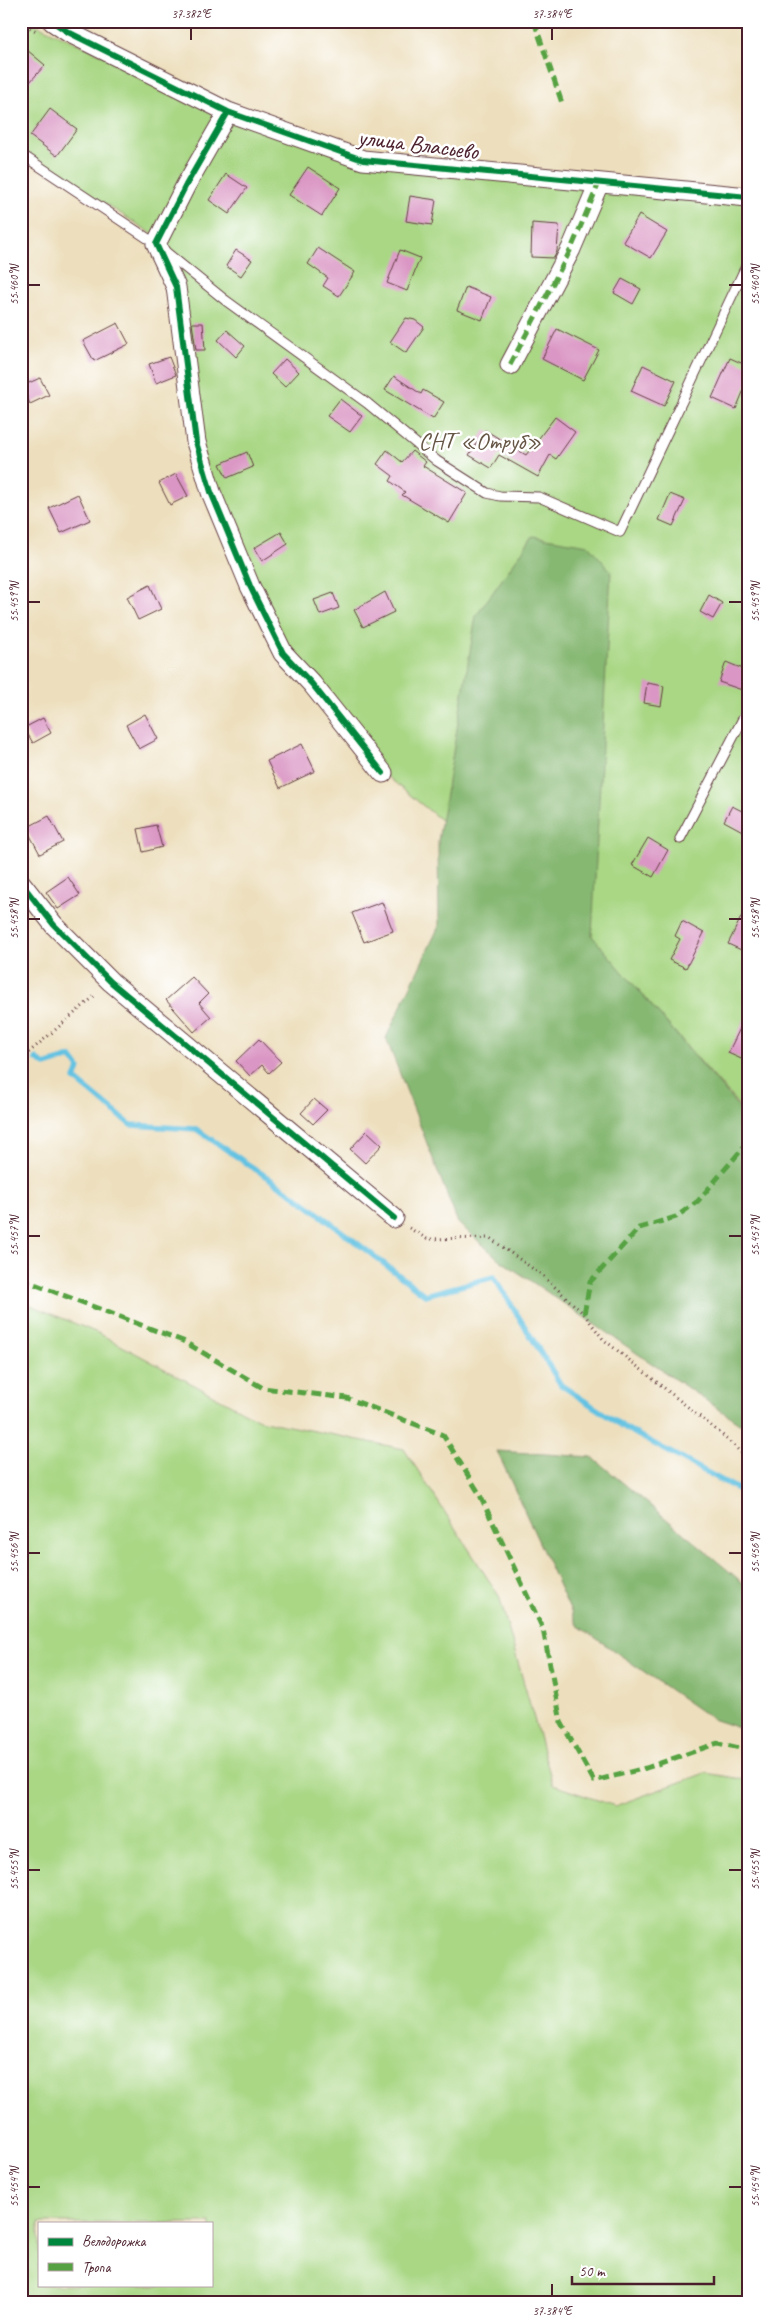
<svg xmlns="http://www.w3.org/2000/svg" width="769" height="2324" viewBox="0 0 769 2324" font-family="Caveat,sans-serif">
	<rect width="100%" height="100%" fill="#fff"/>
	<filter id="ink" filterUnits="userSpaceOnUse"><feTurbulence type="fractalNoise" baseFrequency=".02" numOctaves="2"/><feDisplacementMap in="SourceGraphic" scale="10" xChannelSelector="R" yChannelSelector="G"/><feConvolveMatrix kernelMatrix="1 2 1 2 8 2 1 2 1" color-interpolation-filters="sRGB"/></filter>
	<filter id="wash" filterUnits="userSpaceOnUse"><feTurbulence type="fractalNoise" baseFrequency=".0096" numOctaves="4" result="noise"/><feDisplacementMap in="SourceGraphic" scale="20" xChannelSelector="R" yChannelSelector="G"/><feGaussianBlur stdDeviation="1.12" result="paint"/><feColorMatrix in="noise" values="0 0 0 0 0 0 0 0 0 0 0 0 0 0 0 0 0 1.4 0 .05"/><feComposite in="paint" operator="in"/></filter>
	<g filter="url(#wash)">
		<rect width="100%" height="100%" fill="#eddfbd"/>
		<!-- green -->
		<path fill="#a9d784" stroke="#7a7b58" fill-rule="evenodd" d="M28,21L228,112L363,160L748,197V1116L610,958L383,773L283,653L211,492L162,240L21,150V29Z
			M21,1301L100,1334L259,1420L404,1449L499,1596L553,1785L615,1806L705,1773L748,1780V2303H21ZM39,2223H211V2285H39Z"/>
		<!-- forest -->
		<path fill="#86b872" stroke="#686c4e" d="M533,536L588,545L611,571L592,936L748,1118V1429L500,1260L458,1223L386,1038L439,926L438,841L476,616Z
			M497,1451L592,1457L748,1587V1731L712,1719L577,1625Z"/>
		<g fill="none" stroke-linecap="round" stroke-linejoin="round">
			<!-- stream -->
			<path stroke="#64c2e2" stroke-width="5.5" d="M21,1051H24
				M36,1059L45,1065L71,1057L79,1068L75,1079L131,1125L196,1129L298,1198L425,1295L494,1277L561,1385L627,1429L743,1492L748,1497"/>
		</g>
		<g id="blocks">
			<!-- building -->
			<path fill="#da96c4" d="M21,45L45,65L21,92Z
				M50,109L77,129L57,156L30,136Z
				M308,167L340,188L322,216L289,195Z
				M226,174L247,188L229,214L209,200Z
				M410,196L436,200L432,225L406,221Z
				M639,215L667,232L651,258L623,242Z
				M532,223L559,225L557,251L554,258L531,257Z
				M318,248L355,272L339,296L323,286L328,278L308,264Z
				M236,250L252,260L241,276L226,266Z
				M400,250L420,258L407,291L387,283Z
				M622,279L641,289L633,304L614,293Z
				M466,287L491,297L482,320L457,310Z
				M406,318L415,320L424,327L406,353L390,342Z
				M118,323L129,344L94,361L83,341Z
				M192,323H203L205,350H196Z
				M557,329L599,350L583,380L542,359Z
				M227,330L245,346L236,357L218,340Z
				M169,357L176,375L156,383L149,364Z
				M730,358L748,366V380L736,409L712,398Z
				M285,359L299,372L285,387L271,374Z
				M643,365L676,381L664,406L631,391Z
				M394,376L421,394L423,390L444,402L433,419L385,390Z
				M40,378L49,395L30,404L22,386Z
				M340,399L362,416L350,432L327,416Z
				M555,417L575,432L556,459L550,455L538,477L499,455L491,468L469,455L485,430L526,455Z
				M387,450L402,462L412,451L426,462L423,466L467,493L449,523L402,495L405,492L390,481L393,476L377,464Z
				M247,452L253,467L227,478L220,464Z
				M176,474L188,496L170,505L159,483Z
				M78,494L90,520L61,533L49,508Z
				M670,494L685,500L673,526L659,520Z
				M281,532L288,544L262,561L254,548Z
				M150,585L161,609L138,620L127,597Z
				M385,592L394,612L363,627L354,610Z
				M333,593L339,608L320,615L314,600Z
				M709,595L722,603L713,619L700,612Z
				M726,662L748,671V683L745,691L719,682Z
				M647,683L664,686L661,706L644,703Z
				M145,714L158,739L139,749L126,725Z
				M43,718L51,733L33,743L24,728Z
				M302,744L315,771L280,788L267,761Z
				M732,806L748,814V834L724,821Z
				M49,816L63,842L40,854L26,828Z
				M156,825L162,847L143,852L138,829Z
				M648,838L668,850L653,877L632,865Z
				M68,877L80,895L58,909L46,892Z
				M382,902L393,931L364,942L352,913Z
				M748,903V953L728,944Z
				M682,921L704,933L686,968L669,960L680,939L675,936Z
				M192,977L208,994L199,1003L211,1017L194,1032L166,1000Z
				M748,1012V1062L728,1053Z
				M259,1039L281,1062L269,1073L262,1065L250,1076L236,1061Z
				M314,1099L327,1110L313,1124L301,1113Z
				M367,1131L382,1145L365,1163L350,1149Z"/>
		</g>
	</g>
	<g filter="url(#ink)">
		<use href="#blocks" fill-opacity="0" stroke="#623c41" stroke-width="1"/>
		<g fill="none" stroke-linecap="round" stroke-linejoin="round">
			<!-- service casing -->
			<g stroke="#623c41" stroke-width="11">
				<path id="service" d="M21,154L156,244L225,300L367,403L437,461L487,493L500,496L539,497L620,532L748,262
					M680,839L748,709"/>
			</g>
			<!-- minor casing -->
			<g stroke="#623c41" stroke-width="21">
				<path id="minor" d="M52,21L68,32L228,112L363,160L748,197
					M228,112L186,185L156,244L176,287L196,442L211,492L250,586L283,653L312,684L383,773
					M510,365L571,249L599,183
					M21,883L54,925L111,982L394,1218"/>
			</g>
			<!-- path -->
			<path stroke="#623c41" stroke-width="3" stroke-dasharray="1 4" stroke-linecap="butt" d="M21,23L36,31
				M21,1059L97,994
				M409,1228L427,1239L490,1238L543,1276L584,1314L603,1339L719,1432L748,1459"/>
			<!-- service -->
			<use href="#service" stroke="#fff" stroke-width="9"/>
			<!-- minor -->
			<use href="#minor" stroke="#fff" stroke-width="19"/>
			<!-- quiet -->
			<path stroke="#56a243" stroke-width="5" stroke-dasharray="10 5" stroke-linecap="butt" d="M534,21L562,103
				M510,365L571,249L599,183
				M21,1279L183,1341L263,1388L347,1398L443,1435L479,1493L543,1629L561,1722L594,1781L646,1768L718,1743L748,1750
				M584,1314L590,1282L639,1228L676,1217L698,1201L748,1142"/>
			<!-- cycleway casing -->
			<g stroke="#fff" stroke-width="9">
				<path id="cycleway" d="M52,21L68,32L228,112L363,160L748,197
					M228,112L186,185L156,244L176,287L196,442L211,492L250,586L283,653L312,684L383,773
					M21,883L54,925L111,982L394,1218"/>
			</g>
			<!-- cycleway -->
			<use href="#cycleway" stroke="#00873e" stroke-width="6"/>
		</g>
	</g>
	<!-- ticks -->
	<path fill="none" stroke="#4a1f2b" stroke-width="2" d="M191,28V40M552,28V40M28,285H40M729,285H742M28,602H40M729,602H742M28,919H40M729,919H742M28,1236H40M729,1236H742M28,1553H40M729,1553H742M28,1870H40M729,1870H742M28,2187H40M729,2187H742M552,2284V2296"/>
	<g text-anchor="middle" stroke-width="5" stroke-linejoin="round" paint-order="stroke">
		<!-- street labels -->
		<g font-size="24" fill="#4a1f2b" stroke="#fff">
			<text transform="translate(418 144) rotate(7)" y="8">улица Власьево</text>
		</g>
		<!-- park labels -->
		<g font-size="24" fill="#665646" stroke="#fff">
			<text x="480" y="449">СНТ «Отруб»</text>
		</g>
	</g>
	<!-- margin -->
	<rect width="769" height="2324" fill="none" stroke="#fff" stroke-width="55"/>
	<!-- legend -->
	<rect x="38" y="2222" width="175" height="65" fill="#ffffff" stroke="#b7a5aa"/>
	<rect x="48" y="2238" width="25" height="8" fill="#00873e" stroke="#b7a5aa"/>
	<text x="82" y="2246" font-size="15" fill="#4a1f2b">Велодорожка</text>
	<rect x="48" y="2263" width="25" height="8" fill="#56a243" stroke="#b7a5aa"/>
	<text x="82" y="2272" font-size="15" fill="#4a1f2b">Тропа</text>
	<!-- scale -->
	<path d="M572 2276v8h142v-8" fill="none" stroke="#4a1f2b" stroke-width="2.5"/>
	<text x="579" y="2276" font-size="15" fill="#4a1f2b" stroke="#ffffff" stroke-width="4" paint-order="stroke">50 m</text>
	<rect x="28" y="28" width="714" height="2268" fill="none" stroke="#4a1f2b" stroke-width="2"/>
	<g font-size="12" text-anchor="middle" fill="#4a1f2b">
		<text x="191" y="18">37.382°E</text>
		<text x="552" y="18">37.384°E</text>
		<text transform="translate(14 285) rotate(-90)" y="4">55.460°N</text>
		<text transform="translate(755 285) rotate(-90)" y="4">55.460°N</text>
		<text transform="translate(14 602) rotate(-90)" y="4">55.459°N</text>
		<text transform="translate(755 602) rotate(-90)" y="4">55.459°N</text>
		<text transform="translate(14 919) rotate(-90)" y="4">55.458°N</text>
		<text transform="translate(755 919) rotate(-90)" y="4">55.458°N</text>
		<text transform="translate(14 1236) rotate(-90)" y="4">55.457°N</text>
		<text transform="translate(755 1236) rotate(-90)" y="4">55.457°N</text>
		<text transform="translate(14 1553) rotate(-90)" y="4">55.456°N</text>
		<text transform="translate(755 1553) rotate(-90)" y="4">55.456°N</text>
		<text transform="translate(14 1870) rotate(-90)" y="4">55.455°N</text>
		<text transform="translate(755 1870) rotate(-90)" y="4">55.455°N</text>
		<text transform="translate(14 2187) rotate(-90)" y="4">55.454°N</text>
		<text transform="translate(755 2187) rotate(-90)" y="4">55.454°N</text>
		<text x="552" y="2315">37.384°E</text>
	</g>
</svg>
